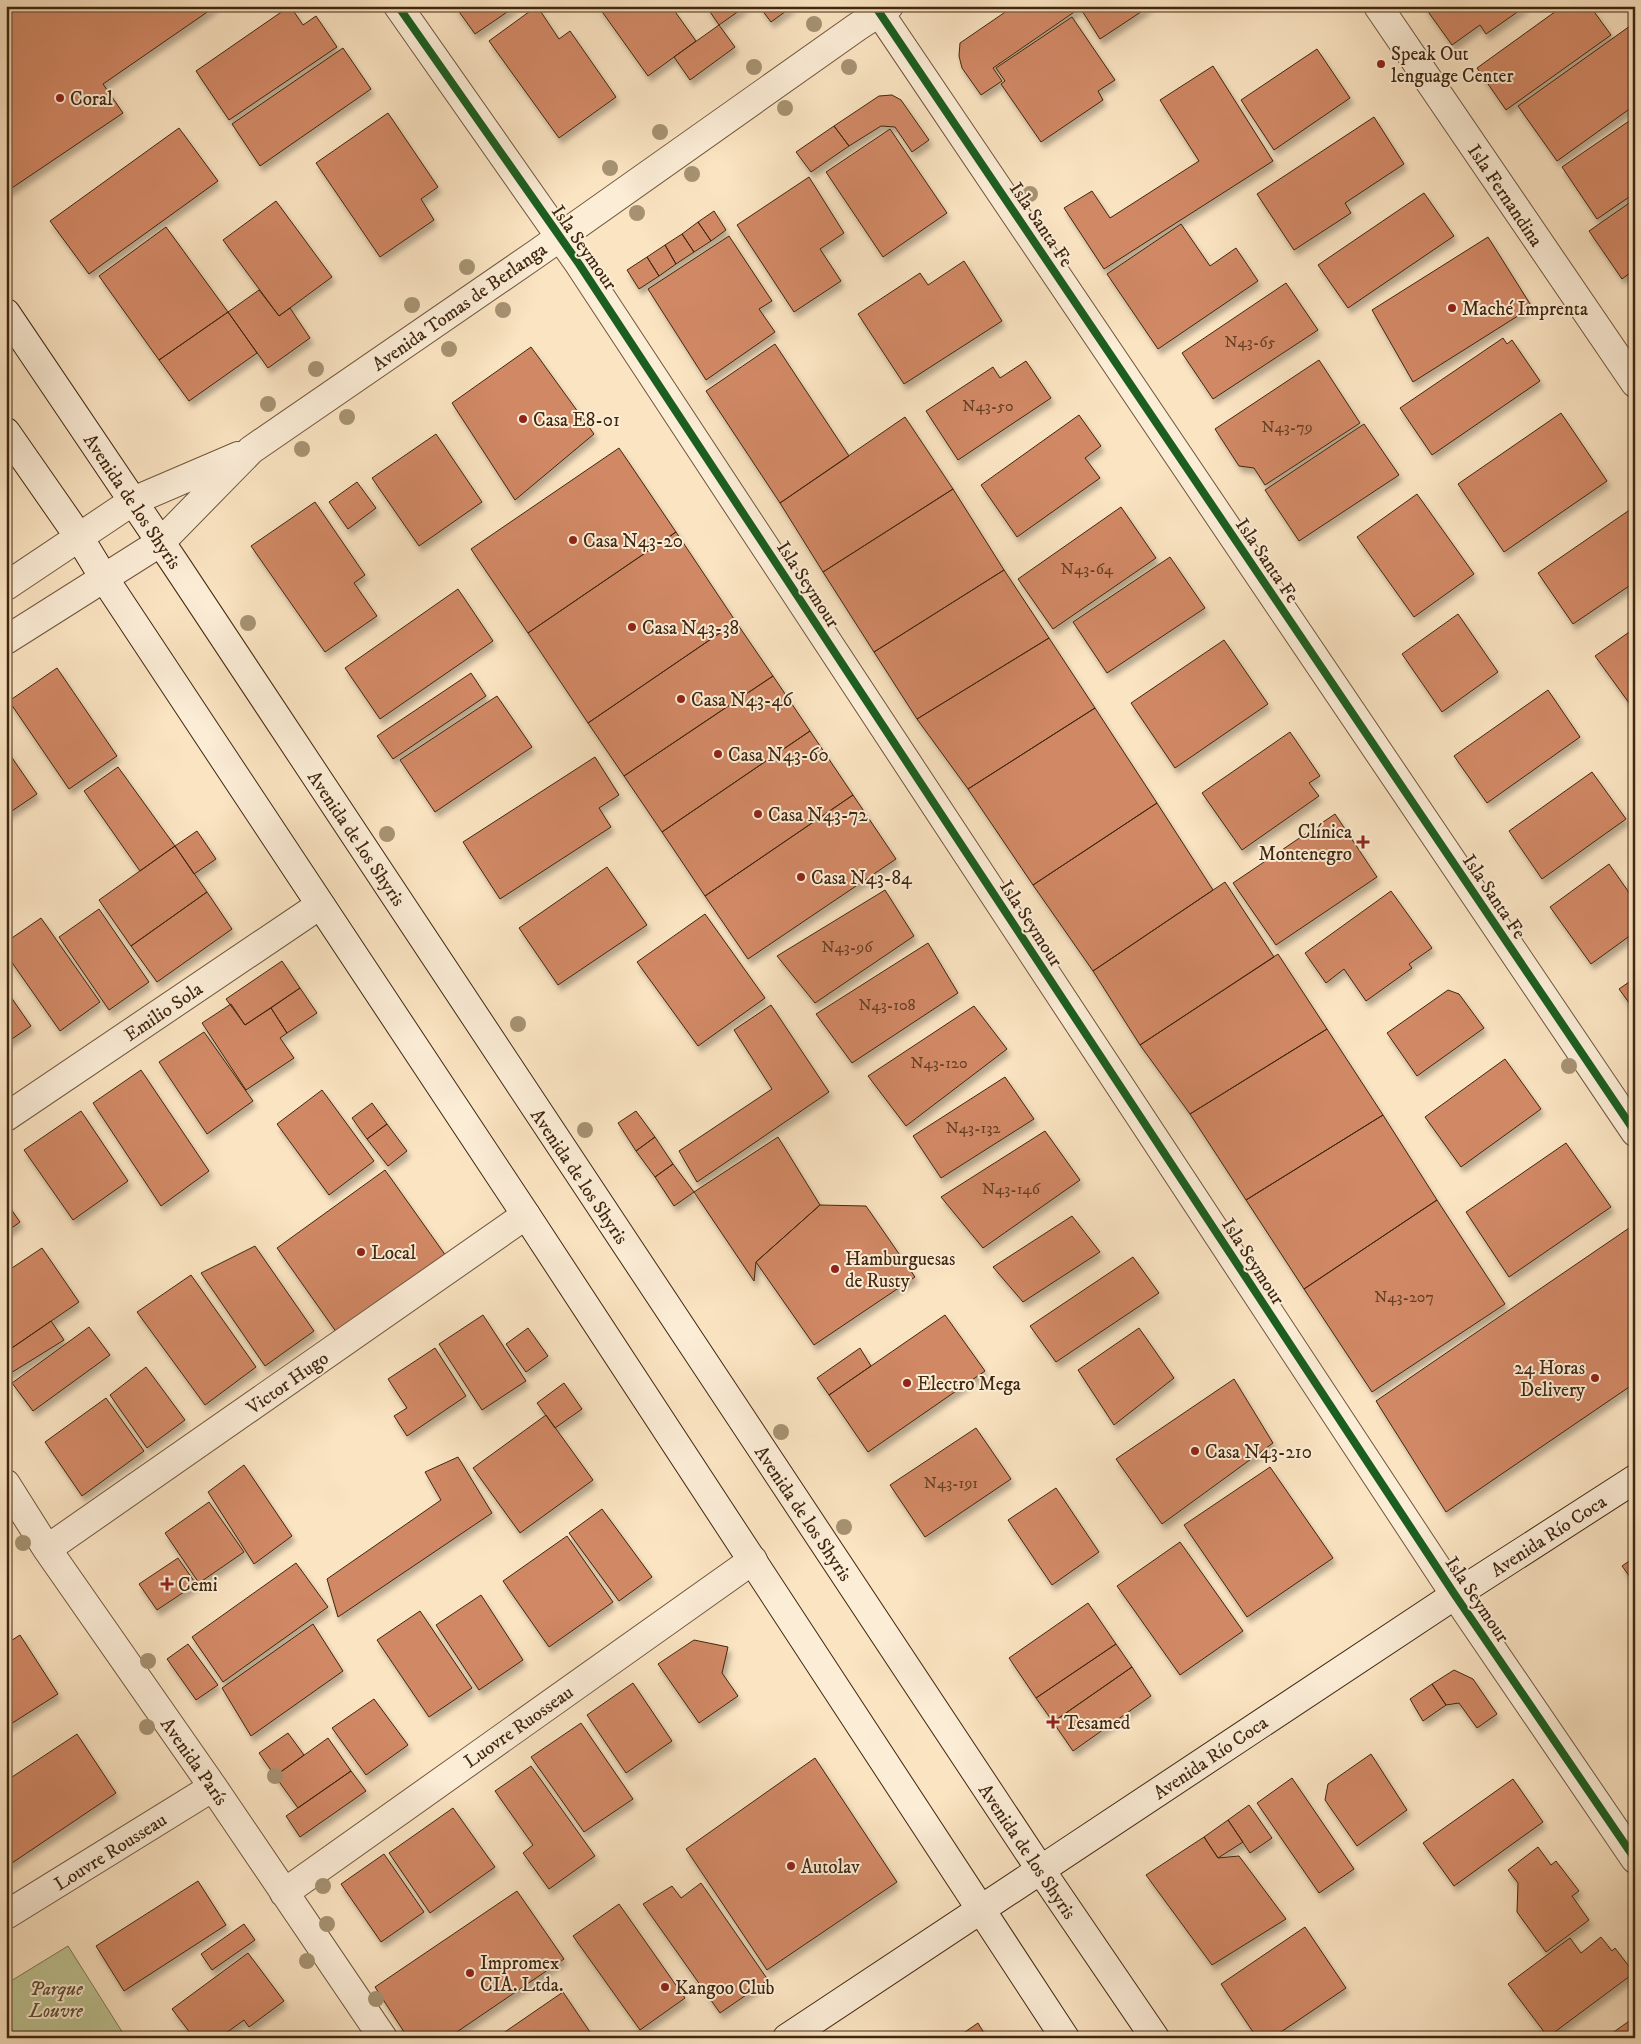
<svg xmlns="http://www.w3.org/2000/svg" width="1641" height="2044" viewBox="0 0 1641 2044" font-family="'IM FELL DW Pica',serif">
	<defs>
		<filter id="shadow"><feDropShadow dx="3" dy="5.5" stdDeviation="2.5" flood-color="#0004"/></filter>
	</defs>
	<rect width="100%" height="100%" fill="#fbe4c2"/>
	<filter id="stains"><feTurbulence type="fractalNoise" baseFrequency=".004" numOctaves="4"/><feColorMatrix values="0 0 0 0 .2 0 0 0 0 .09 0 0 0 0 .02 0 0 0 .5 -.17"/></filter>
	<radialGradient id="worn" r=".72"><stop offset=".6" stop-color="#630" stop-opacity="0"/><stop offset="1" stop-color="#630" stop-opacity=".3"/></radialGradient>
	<!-- green -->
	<path fill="#bec493" stroke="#7f7651" d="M68,1946L126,2038H6V1984Z"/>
	<!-- building -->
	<path fill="#d18865" stroke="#40270f" filter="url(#shadow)" d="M6,6H216L103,84L123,113L6,192Z
		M290,6L303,25L316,16L337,47L229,120L196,71Z
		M455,6H516L475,34Z
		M537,6L559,39L570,31L616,97L559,138L489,41Z
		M598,6H671L696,41L648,76Z
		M706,6H746L719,25Z
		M759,6H793L771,22Z
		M1014,6H1079L1080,8L993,68L1002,81L981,95L962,68L959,56L960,43Z
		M1079,6H1150L1100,39Z
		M1424,6H1526L1486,34L1480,25L1452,45Z
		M1563,6H1590L1611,35L1506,110L1477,68Z
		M1072,17L1115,80L1098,91L1103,100L1041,142L1001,84L1005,81L996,68Z
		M719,25L735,47L690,80L674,57Z
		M1630,26L1635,32V105L1557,161L1518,106Z
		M343,48L371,89L260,166L232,124Z
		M1317,49L1350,98L1274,150L1241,100Z
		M1213,66L1273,161L1104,269L1064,208L1092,191L1110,218L1199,161L1160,100Z
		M892,95L901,100L929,140L912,152L895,127L881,126L849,146L834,126L879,96Z
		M388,113L438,187L421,199L434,220L380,257L316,163Z
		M1374,117L1404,164L1345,203L1351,213L1294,250L1257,194Z
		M1635,117V193L1597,219L1562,167Z
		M834,126L849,146L811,172L796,152Z
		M179,128L218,181L89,274L50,221Z
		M890,129L947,213L883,257L826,172Z
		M809,177L844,233L820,249L841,281L794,312L737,225Z
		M1424,193L1454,236L1348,308L1318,265Z
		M1635,199V269L1622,279L1589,231Z
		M276,201L332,277L279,316L223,240Z
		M714,211L726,230L711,241L698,222Z
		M698,222L711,241L694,252L682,234Z
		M1181,224L1210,266L1236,248L1258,281L1158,349L1107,274Z
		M166,227L228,312L159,360L99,276Z
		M682,234L694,252L676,264L665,245Z
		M729,236L772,301L759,309L775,332L706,380L648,289Z
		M1488,237L1532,307L1413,382L1372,310Z
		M665,245L676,264L659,276L647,257Z
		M647,257L659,276L639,289L627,270Z
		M964,261L1002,321L904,384L858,314L920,273L928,285Z
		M1286,283L1318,330L1213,399L1182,353Z
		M259,290L279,316L290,308L310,338L268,368L228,312Z
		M228,312L257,353L189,401L159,360Z
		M1503,338L1507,344L1512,340L1540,381L1432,455L1400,408Z
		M775,344L849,456L780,503L706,391Z
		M531,347L594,434L515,500L452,403Z
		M1319,360L1360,423L1265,485L1254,468L1239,466L1215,429Z
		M1026,361L1051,398L958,460L926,411L993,367L1000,378Z
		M1561,413L1607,481L1504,552L1458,484Z
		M1079,415L1101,446L1085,458L1100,478L1017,537L981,485Z
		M905,417L953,489L823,572L780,503Z
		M1364,424L1399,475L1299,541L1265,490Z
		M436,434L482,502L419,546L372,478Z
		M619,448L676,532L528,633L471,549Z
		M357,482L376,508L348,529L329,502Z
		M953,489L1004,570L874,652L823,572Z
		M1417,494L1474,574L1414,617L1357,537Z
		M315,502L365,575L354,583L377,616L325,652L251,546Z
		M1121,507L1156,558L1053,629L1018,579Z
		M1631,509L1635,514V582L1573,624L1538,573Z
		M676,532L736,622L588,723L528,633Z
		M1170,557L1205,608L1107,673L1073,622Z
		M1004,570L1049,638L917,719L874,652Z
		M458,589L493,641L380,719L345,668Z
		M1458,614L1498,672L1442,712L1402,654Z
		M736,622L773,676L624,776L588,723Z
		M1635,628V705L1632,707L1595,656Z
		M1049,638L1095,708L968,789L917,719Z
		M1224,640L1268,704L1175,768L1131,703Z
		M57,668L117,756L69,789L9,701Z
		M471,673L486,696L393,759L377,736Z
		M773,676L810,731L662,832L624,776Z
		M1548,690L1580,737L1487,803L1454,756Z
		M497,696L532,747L435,812L400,760Z
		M1095,708L1157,803L1033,885L968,789Z
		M810,731L853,795L705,896L662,832Z
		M1290,732L1320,776L1309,783L1319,796L1242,850L1202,793Z
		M6,749L37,794L6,815Z
		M595,757L619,795L599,808L611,827L500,899L463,842Z
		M118,767L175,846L140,871L84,791Z
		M1592,772L1626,819L1542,879L1509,831Z
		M853,795L896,859L748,959L705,896Z
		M1157,803L1213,890L1093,971L1033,885Z
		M1335,814L1377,877L1276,945L1233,883Z
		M197,831L216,859L194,874L175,846Z
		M175,846L207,892L131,946L99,900Z
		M1609,864L1635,901V932L1591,964L1550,907Z
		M607,867L647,925L558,985L519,928Z
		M1225,882L1274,957L1140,1045L1093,971Z
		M885,890L914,936L815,1003L777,956Z
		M1391,891L1432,948L1409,964L1412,968L1366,1001L1344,969L1326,983L1305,953Z
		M207,892L232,929L157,982L131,946Z
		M99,909L149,982L109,1010L59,937Z
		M705,914L765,998L698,1046L637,962Z
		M41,918L100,1002L60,1031L6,954V942Z
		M928,943L958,993L852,1063L816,1014Z
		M1278,954L1327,1029L1190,1114L1140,1045Z
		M282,961L300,988L245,1025L226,999Z
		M1635,978V1011L1619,989Z
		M300,988L317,1013L287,1033L271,1008Z
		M6,990L31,1026L6,1043Z
		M1448,990L1459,994L1484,1028L1417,1076L1387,1033Z
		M231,1004L245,1025L271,1008L287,1033L280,1038L294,1058L246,1090L202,1023Z
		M771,1005L829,1092L697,1182L679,1151L772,1089L734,1030Z
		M974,1006L1007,1049L906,1126L868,1076Z
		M1327,1029L1383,1115L1246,1200L1190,1114Z
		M204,1032L253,1101L207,1134L159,1062Z
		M1505,1059L1541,1109L1461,1167L1425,1117Z
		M141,1070L209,1171L161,1206L93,1103Z
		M1005,1077L1034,1119L941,1178L913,1136Z
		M322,1090L374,1161L329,1195L277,1124Z
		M372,1103L387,1124L367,1139L352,1118Z
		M81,1111L128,1181L73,1220L24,1150Z
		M636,1111L655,1137L636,1151L618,1123Z
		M1383,1115L1437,1200L1304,1289L1246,1200Z
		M387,1124L407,1151L388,1166L367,1139Z
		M1045,1131L1080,1180L983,1248L941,1197Z
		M655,1137L673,1164L655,1177L636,1151Z
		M778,1137L820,1205L756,1262L754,1281L694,1192Z
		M1566,1143L1611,1207L1509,1277L1466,1212Z
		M673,1164L694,1192L674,1206L655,1177Z
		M385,1170L446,1256L337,1333L277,1248Z
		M1437,1200L1505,1304L1372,1392L1304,1289Z
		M6,1202L20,1222L6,1232Z
		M820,1205L866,1206L915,1277L814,1345L756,1262Z
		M1072,1216L1100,1252L1023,1302L993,1267Z
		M1635,1224V1383L1446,1512L1376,1401Z
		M255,1246L314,1331L265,1366L201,1273Z
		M42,1248L79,1302L6,1352V1272Z
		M1133,1257L1159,1293L1056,1362L1030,1326Z
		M191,1275L256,1367L205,1405L137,1312Z
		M483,1315L526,1381L482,1410L439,1344Z
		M945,1315L985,1371L868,1452L829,1395Z
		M51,1321L64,1340L6,1376V1352Z
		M89,1327L110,1355L33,1411L12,1383Z
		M528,1328L548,1356L526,1372L506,1344Z
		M1139,1328L1174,1378L1114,1425L1078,1370Z
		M435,1348L466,1396L407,1436L394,1416L407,1408L388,1379Z
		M860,1348L871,1366L829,1395L817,1378Z
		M146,1367L185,1420L147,1448L110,1395Z
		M1234,1379L1273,1443L1162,1524L1116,1459Z
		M564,1383L582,1409L555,1428L537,1403Z
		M106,1398L144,1451L82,1496L45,1442Z
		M546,1415L593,1480L520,1533L473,1468Z
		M976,1428L1011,1479L925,1537L890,1485Z
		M458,1457L492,1513L338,1617L327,1579L441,1500L425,1472Z
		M244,1465L292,1536L254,1564L208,1492Z
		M1270,1467L1333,1558L1247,1617L1184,1525Z
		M1056,1488L1099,1552L1052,1585L1008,1520Z
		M209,1502L244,1552L199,1583L165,1533Z
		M602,1509L652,1577L619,1601L569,1533Z
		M567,1536L613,1602L549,1647L503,1581Z
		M1180,1542L1243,1631L1180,1675L1117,1586Z
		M1635,1557V1584L1622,1566Z
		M178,1558L196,1584L157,1610L139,1584Z
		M296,1563L328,1607L223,1682L192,1637Z
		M481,1595L523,1660L479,1690L436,1625Z
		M1088,1603L1116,1644L1036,1698L1009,1658Z
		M420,1611L472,1688L429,1717L377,1640Z
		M313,1624L343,1671L251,1736L222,1688Z
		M20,1635L58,1694L6,1727V1644Z
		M694,1640L728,1647L722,1673L738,1696L699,1723L658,1664Z
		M188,1644L218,1685L196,1700L167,1659Z
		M1116,1644L1132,1667L1053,1722L1036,1698Z
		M1132,1667L1151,1696L1073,1751L1053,1722Z
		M1454,1670L1473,1679L1497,1714L1477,1728L1459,1703L1446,1705L1432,1684Z
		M633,1683L672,1741L626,1773L587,1715Z
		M1432,1684L1446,1705L1423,1721L1410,1699Z
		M374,1699L408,1745L366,1775L332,1728Z
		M581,1723L633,1799L584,1832L531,1757Z
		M288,1733L304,1755L275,1776L259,1753Z
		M77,1734L116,1793L9,1865L6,1861V1781Z
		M328,1738L351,1771L298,1808L275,1776Z
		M1371,1754L1407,1810L1357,1846L1325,1800L1328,1784Z
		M815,1758L897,1882L767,1970L686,1849Z
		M531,1766L595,1856L549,1889L523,1853L533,1845L495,1791Z
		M351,1771L366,1791L300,1837L286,1816Z
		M1292,1778L1354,1869L1319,1893L1257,1803Z
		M1513,1779L1543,1822L1454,1886L1423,1843Z
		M1249,1805L1272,1838L1250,1853L1228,1820Z
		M453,1808L495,1867L430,1913L389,1853Z
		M1228,1820L1243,1842L1218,1858L1204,1837Z
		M1204,1837L1218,1858L1239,1856L1286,1919L1212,1965L1146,1875Z
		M1538,1847L1551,1865L1556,1861L1579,1891L1572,1896L1589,1920L1546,1952L1517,1912L1518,1883L1508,1870Z
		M384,1854L424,1912L381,1942L341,1884Z
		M198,1881L226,1925L124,1991L96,1946Z
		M701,1883L768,1980L720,2013L643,1904L672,1886L681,1898Z
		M517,1891L564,1959L448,2038H408L375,1987Z
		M619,1904L685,1998L640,2030L573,1936Z
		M244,1924L255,1940L212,1970L201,1954Z
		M1305,1927L1346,1988L1272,2038H1257L1221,1984Z
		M1601,1937L1612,1951L1615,1948L1634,1973L1548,2037L1508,1984L1570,1938L1581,1953Z
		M248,1953L284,2001L249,2027L244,2020L219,2038H194L172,2009Z
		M563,1992L594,2038H496Z
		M1635,2017V2038H1605Z
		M978,2023L987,2038H956Z"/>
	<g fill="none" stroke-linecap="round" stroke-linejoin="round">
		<!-- minor casing -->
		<g stroke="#6f563c" stroke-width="30">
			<path id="minor" d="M398,6L579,264L1455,1595L1635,1859
				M875,6L1635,1132
				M1378,6L1635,383
				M6,1117L320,905
				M6,1484L47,1549L213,1787L383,2038
				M47,1549L526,1215
				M284,1893L753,1560
				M6,1915L213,1787"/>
		</g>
		<!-- tertiary casing -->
		<g stroke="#6f563c" stroke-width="30">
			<path id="tertiary" d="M6,586L133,501L238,456
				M6,640L161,542L251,450L536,254L857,27L889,6"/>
		</g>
		<!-- secondary casing -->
		<g stroke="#40270f" stroke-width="30">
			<path id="secondary" d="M6,313L176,565L1040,1869L1155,2038
				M6,432L79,537L104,578L526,1215L1065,2038
				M787,2038L1455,1595L1635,1479"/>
		</g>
		<!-- minor -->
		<use href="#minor" stroke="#fcedd7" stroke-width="28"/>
		<!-- tertiary -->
		<use href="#tertiary" stroke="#fcedd7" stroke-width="28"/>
		<!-- secondary -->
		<use href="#secondary" stroke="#fcedd7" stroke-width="28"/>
		<!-- cycleway casing -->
		<g stroke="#fcedd7" stroke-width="11">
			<path id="cycleway" d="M398,6L579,264L1455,1595L1635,1859
				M875,6L1635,1132"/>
		</g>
		<!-- cycleway -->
		<use href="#cycleway" stroke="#1b5e20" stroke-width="8"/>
	</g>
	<!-- trees -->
	<g fill="#a69272">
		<circle cx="814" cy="24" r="8"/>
		<circle cx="754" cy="67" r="8"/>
		<circle cx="849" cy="67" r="8"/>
		<circle cx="785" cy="108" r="8"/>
		<circle cx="660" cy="132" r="8"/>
		<circle cx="610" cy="168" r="8"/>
		<circle cx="692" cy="174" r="8"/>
		<circle cx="1030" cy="194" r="8"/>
		<circle cx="637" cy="213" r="8"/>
		<circle cx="467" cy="267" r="8"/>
		<circle cx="412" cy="305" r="8"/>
		<circle cx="503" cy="310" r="8"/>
		<circle cx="449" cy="349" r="8"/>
		<circle cx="316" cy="369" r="8"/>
		<circle cx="268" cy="404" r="8"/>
		<circle cx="347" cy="417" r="8"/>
		<circle cx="302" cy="449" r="8"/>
		<circle cx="248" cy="623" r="8"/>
		<circle cx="387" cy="834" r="8"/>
		<circle cx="518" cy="1024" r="8"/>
		<circle cx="1569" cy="1066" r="8"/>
		<circle cx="585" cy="1130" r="8"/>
		<circle cx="781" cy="1432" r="8"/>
		<circle cx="844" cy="1527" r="8"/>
		<circle cx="23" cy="1543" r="8"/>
		<circle cx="148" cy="1661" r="8"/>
		<circle cx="147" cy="1727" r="8"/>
		<circle cx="275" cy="1776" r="8"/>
		<circle cx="323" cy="1886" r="8"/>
		<circle cx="327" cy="1924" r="8"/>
		<circle cx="307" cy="1961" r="8"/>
		<circle cx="376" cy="1999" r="8"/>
	</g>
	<!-- markers -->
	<g fill="#8f2418" stroke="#fcedd7" stroke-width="2">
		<circle cx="1381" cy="64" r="5"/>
		<circle cx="60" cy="98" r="5"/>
		<circle cx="1452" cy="308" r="5"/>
		<circle cx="523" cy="419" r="5"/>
		<circle cx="573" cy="540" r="5"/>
		<circle cx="632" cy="627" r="5"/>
		<circle cx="681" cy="699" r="5"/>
		<circle cx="718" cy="754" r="5"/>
		<circle cx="758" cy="814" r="5"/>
		<path d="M1360.5 834.5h5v5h5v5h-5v5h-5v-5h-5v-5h5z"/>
		<circle cx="801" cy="877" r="5"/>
		<circle cx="361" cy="1252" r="5"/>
		<circle cx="835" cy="1269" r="5"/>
		<circle cx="1595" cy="1378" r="5"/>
		<circle cx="907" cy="1383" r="5"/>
		<circle cx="1195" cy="1451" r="5"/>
		<path d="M164.5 1576.5h5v5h5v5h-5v5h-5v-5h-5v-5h5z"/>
		<path d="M1050.5 1714.5h5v5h5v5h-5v5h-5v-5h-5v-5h5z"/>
		<circle cx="791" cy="1866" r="5"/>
		<circle cx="470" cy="1973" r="5"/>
		<circle cx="665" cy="1987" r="5"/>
	</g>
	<g text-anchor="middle" stroke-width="4" stroke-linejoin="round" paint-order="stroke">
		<!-- number labels -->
		<g font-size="16" fill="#643f24">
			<text x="1250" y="347">N43-65</text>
			<text x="988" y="411">N43-50</text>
			<text x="1287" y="432">N43-79</text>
			<text x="1087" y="574">N43-64</text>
			<text x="847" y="952">N43-96</text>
			<text x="887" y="1010">N43-108</text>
			<text x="939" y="1068">N43-120</text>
			<text x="973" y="1133">N43-132</text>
			<text x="1011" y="1194">N43-146</text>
			<text x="1404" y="1302">N43-207</text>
			<text x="951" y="1488">N43-191</text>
		</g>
		<!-- poi labels -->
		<g font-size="19" fill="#40270f" stroke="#fcedd7" text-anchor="start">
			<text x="1391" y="60">Speak Out<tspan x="1391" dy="22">lenguage Center</tspan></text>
			<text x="70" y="105">Coral</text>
			<text x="1462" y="315">Maché Imprenta</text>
			<text x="533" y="426">Casa E8-01</text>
			<text x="583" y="547">Casa N43-20</text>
			<text x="642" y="634">Casa N43-38</text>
			<text x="691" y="706">Casa N43-46</text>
			<text x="728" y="761">Casa N43-60</text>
			<text x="768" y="821">Casa N43-72</text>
			<text x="1352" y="838" text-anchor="end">Clínica<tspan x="1352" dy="22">Montenegro</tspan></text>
			<text x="811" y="884">Casa N43-84</text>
			<text x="371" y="1259">Local</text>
			<text x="845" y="1265">Hamburguesas<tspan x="845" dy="22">de Rusty</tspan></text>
			<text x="1585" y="1374" text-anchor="end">24 Horas<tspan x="1585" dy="22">Delivery</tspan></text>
			<text x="917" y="1390">Electro Mega</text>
			<text x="1205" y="1458">Casa N43-210</text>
			<text x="178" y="1591">Cemi</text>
			<text x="1064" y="1729">Tesamed</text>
			<text x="801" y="1873">Autolav</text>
			<text x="480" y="1969">Impromex<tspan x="480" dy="22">CIA. Ltda.</tspan></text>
			<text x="675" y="1994">Kangoo Club</text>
		</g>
		<!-- street labels -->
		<g font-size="19" fill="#40270f" stroke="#fcedd7">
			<text transform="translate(1506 195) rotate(56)" y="7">Isla Fernandina</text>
			<text transform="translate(1042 224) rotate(56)" y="7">Isla Santa Fe</text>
			<text transform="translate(585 247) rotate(55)" y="7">Isla Seymour</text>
			<text transform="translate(459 306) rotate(-35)" y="7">Avenida Tomas de Berlanga</text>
			<text transform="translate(133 501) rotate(56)" y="7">Avenida de los Shyris</text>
			<text transform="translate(1268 560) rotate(56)" y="7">Isla Santa Fe</text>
			<text transform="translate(809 584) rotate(57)" y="7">Isla Seymour</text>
			<text transform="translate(357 838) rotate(56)" y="7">Avenida de los Shyris</text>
			<text transform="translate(1495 896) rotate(56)" y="7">Isla Santa Fe</text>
			<text transform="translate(1032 923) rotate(57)" y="7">Isla Seymour</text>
			<text transform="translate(163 1011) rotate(-34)" y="7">Emilio Sola</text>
			<text transform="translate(580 1176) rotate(56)" y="7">Avenida de los Shyris</text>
			<text transform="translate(1254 1261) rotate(57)" y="7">Isla Seymour</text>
			<text transform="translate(287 1382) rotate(-35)" y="7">Victor Hugo</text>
			<text transform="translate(804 1513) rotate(56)" y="7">Avenida de los Shyris</text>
			<text transform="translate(1548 1535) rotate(-33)" y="7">Avenida Río Coca</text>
			<text transform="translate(1478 1599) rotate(56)" y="7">Isla Seymour</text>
			<text transform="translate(518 1726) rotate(-35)" y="7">Luovre Ruosseau</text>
			<text transform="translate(1210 1757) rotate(-34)" y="7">Avenida Río Coca</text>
			<text transform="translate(195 1761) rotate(55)" y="7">Avenida París</text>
			<text transform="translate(110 1851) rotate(-32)" y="7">Louvre Rousseau</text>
			<text transform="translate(1028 1851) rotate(56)" y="7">Avenida de los Shyris</text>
		</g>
		<!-- park labels -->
		<g font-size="19" font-style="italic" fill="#604e30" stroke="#fcedd7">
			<text x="56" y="1995">Parque<tspan x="56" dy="22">Louvre</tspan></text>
		</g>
	</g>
	<!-- margin -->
	<rect width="1641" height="2044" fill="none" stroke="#fbe4c2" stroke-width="25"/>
	<rect x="8" y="8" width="1626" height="2029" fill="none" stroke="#40270f" stroke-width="2.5"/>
	<rect x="12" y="12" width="1616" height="2019" fill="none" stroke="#40270f"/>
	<rect width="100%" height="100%" filter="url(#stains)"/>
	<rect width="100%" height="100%" fill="url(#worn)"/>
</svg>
